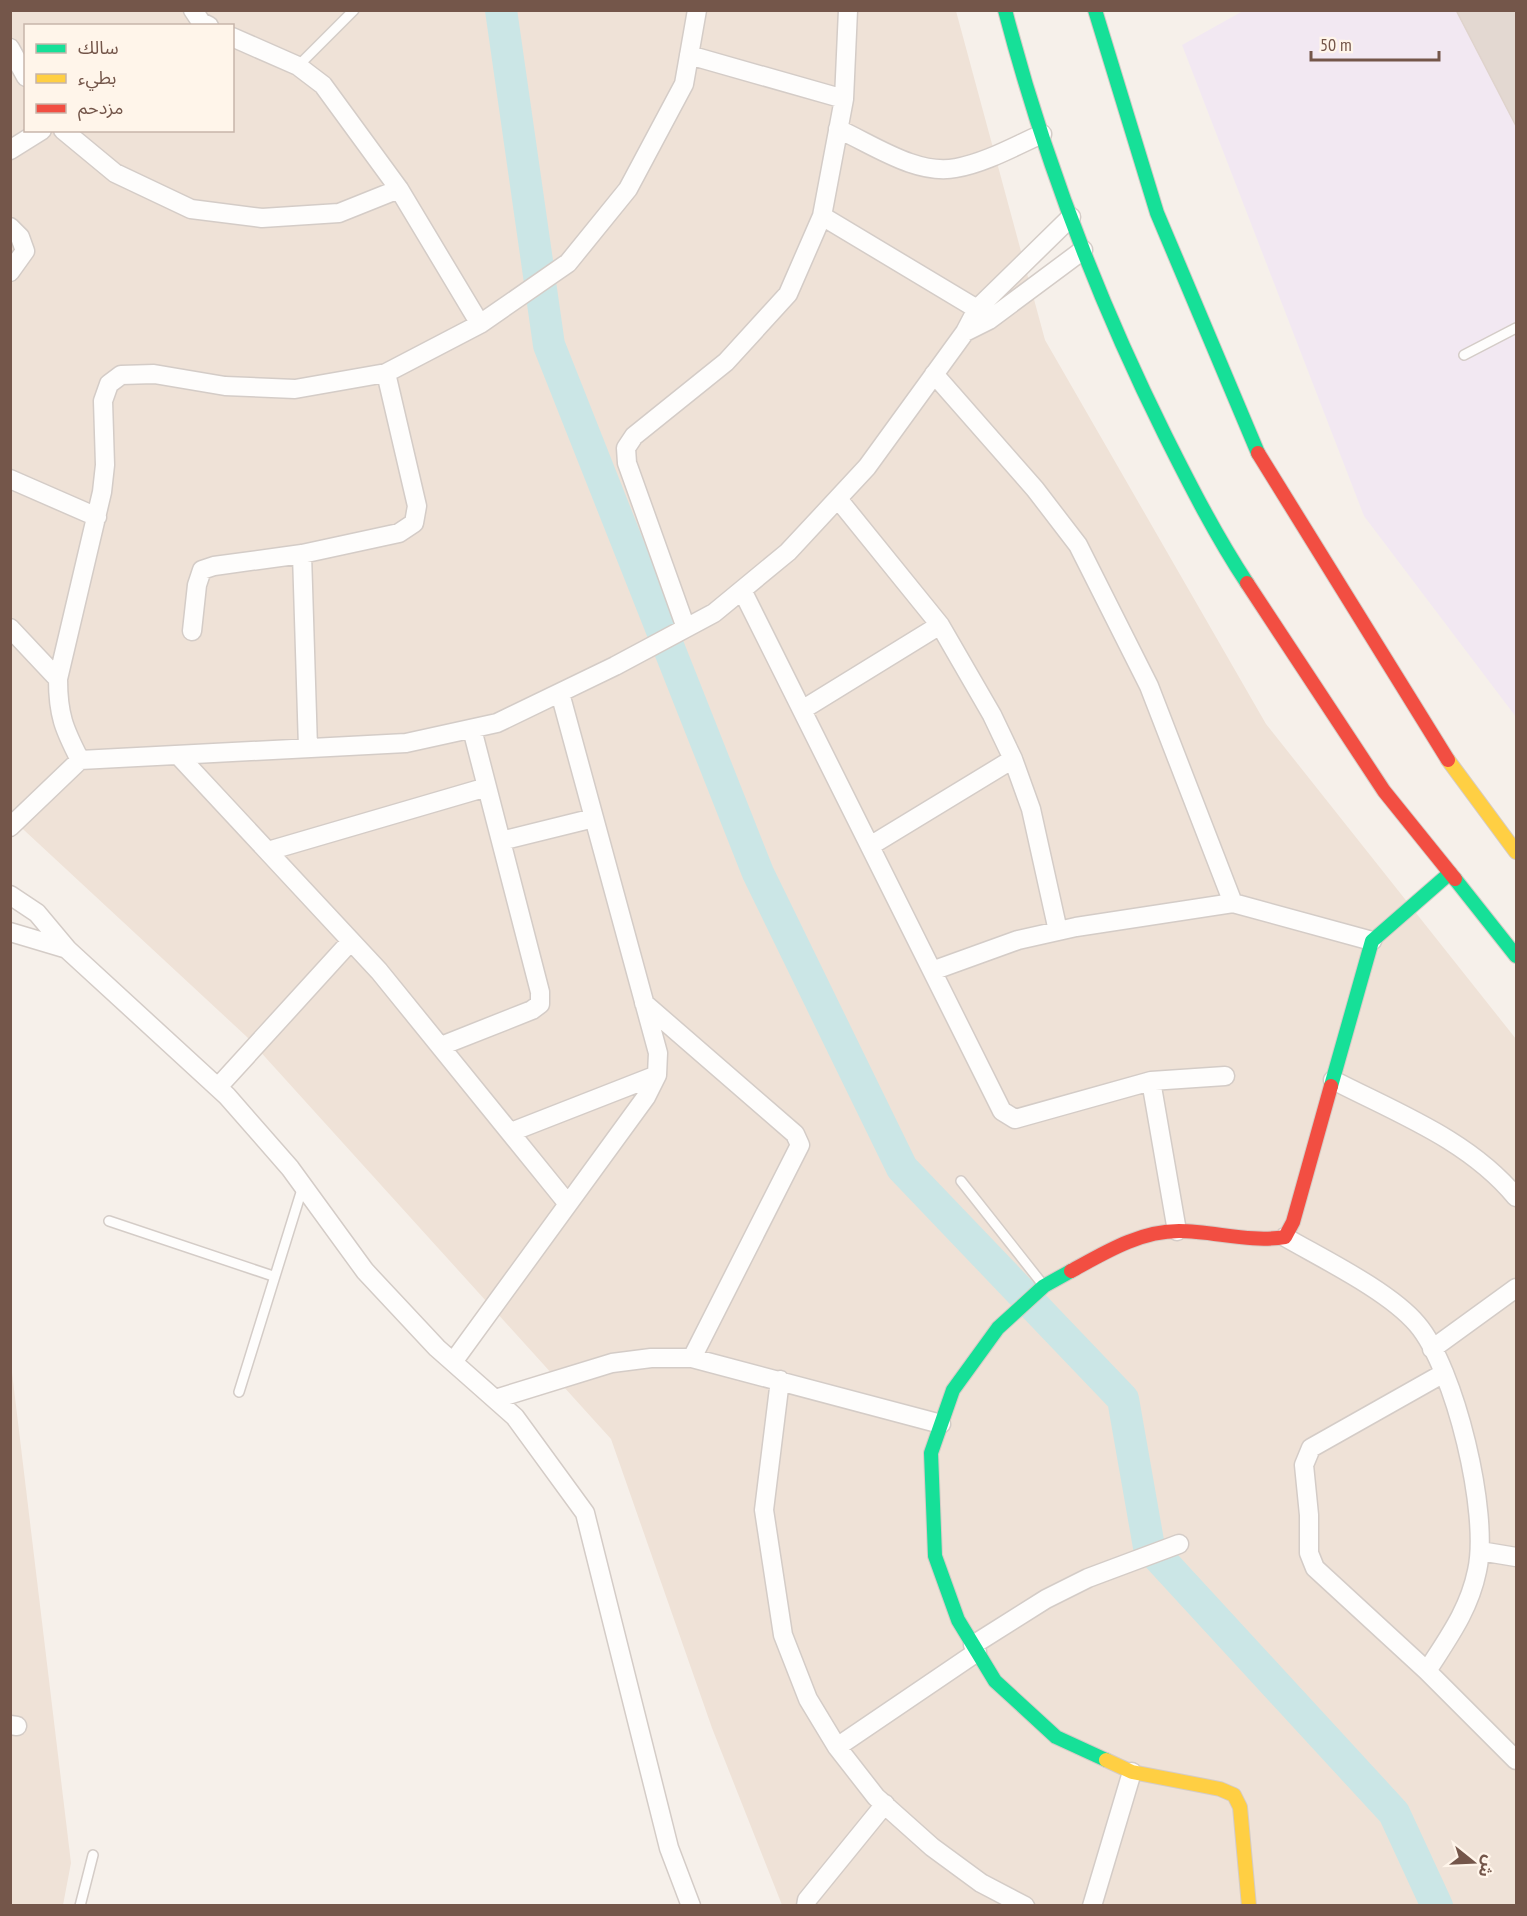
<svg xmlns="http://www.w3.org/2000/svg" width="1527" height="1916" viewBox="0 0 1527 1916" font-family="'PT Sans Narrow','Noto Sans Arabic',sans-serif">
	<rect width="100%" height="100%" fill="#f6f0ea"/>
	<!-- residential -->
	<path fill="#efe2d7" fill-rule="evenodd" d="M10,11H956L1045,340L1266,724L1516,1039V1905H782L712,1728L611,1439L247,1037L11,818ZM26,26H232V130H26Z
		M10,1356L71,1863L63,1905H11Z"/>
	<!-- education -->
	<path fill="#f2e8f2" d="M1243,11H1516V717L1364,516L1182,45Z"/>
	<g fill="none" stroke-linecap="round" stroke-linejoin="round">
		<!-- river -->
		<path stroke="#cbe6e6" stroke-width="32" d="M501,10L549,345L758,873L902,1168L1123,1399L1149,1547L1394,1813L1437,1906"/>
	</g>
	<!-- building -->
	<path fill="#e3d8d1" stroke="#dfd3cc" stroke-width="1.5" d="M1456,10H1516V126Z"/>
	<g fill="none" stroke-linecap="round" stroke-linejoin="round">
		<!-- lane casing -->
		<g stroke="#d4ccc7" stroke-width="12">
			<path id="lane" d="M298,66L354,10
				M1464,355L1516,328
				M961,1181L1044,1286
				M109,1221L273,1276
				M239,1392L303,1186
				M80,1906L93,1855"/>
		</g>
		<!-- street casing -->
		<g stroke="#d4ccc7" stroke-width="21">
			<path id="street" d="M193,10L201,22L209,26
				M232,37L298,66L323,85L399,189L480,324
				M10,48L26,77
				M689,55L844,99
				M838,129C872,144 917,176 956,168C985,163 1015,146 1042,134
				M63,130L115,173L191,209L262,218L339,213L399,189
				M10,150L42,130
				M822,216L977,309
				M10,227L20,237L25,251L10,272
				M965,332L989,320L1083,250
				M934,374L1035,489L1078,545L1149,686L1233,903L1372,941
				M10,479L97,517
				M838,499L940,625L992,715L1013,759L1031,809L1058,931
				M302,554L308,748
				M742,590L1002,1111L1015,1119L1151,1081L1225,1076
				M10,628L58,679
				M686,628L627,463L626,448L634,436L726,362L788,294L822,216L844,99L848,10
				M192,631L197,585L202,570L214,566L302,554L399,533L414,523L417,506L386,373
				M802,710L940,625
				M178,755L379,971L568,1204
				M80,760C64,729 58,715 58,679L102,492L105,465L103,401L109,384L121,375L154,374L225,386L295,389L386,373L480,324L568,263L628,189L684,84L697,10
				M10,827L80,760L406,743L497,723L615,666L714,613L788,552L867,467L965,332L977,309L1071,217
				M501,841L594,818
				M870,846L1013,759
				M268,851L487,787
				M10,895L37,913L68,950L227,1096L290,1168L365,1271L437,1348L515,1417L585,1513L669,1848L691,1906
				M10,932L67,949
				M932,971L1018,940L1076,927L1233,903
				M644,1003L795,1134L800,1145L692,1358
				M441,1046L532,1010L540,1004V992L472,729
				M1333,1080C1397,1113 1469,1140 1516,1197
				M1151,1081L1177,1231
				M218,1087L351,941
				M511,1132L657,1075
				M1285,1237C1323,1259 1389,1291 1417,1324C1455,1368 1490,1514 1477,1571C1469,1610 1448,1638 1427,1671
				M1432,1349L1516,1288
				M453,1362L646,1097L657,1075L658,1053L560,693
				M1444,1373L1311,1448L1304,1465L1309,1515V1553L1315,1568L1427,1671L1516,1760
				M780,1380L764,1510L783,1635L808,1699L837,1747L876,1797L932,1847L981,1883L1025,1906
				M495,1399L612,1363L651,1358H692L941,1424
				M1480,1551L1516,1557
				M973,1645L1046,1599L1088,1578L1179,1544
				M10,1725L17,1726
				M837,1747L977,1652
				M806,1906L807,1900L885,1804
				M1092,1906L1132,1772"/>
		</g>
		<!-- fast casing -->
		<g stroke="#d5ccc6" stroke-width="16">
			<path id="fast" d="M1005,10C1043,156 1098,300 1165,435C1190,485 1216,536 1247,583
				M1095,10L1157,213L1258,453
				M1455,879L1516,956
				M1331,1086L1372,941L1450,873
				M1071,1271L1044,1286L998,1328L953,1390L931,1453L935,1556L958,1620L995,1681L1056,1737L1106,1760"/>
		</g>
		<!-- slow casing -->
		<g stroke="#d5ccc6" stroke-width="16">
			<path id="slow" d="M1448,760L1516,852
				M1106,1760L1132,1772L1220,1789L1234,1795L1240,1807L1249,1906"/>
		</g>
		<!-- jam casing -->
		<g stroke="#d5ccc6" stroke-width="16">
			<path id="jam" d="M1258,453L1448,760
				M1247,583L1384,791L1455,879
				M1071,1271C1104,1253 1139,1231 1179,1231C1214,1231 1250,1243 1285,1237L1293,1222L1331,1086"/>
		</g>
		<!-- lane -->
		<use href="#lane" stroke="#fefdfc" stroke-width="9"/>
		<!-- street -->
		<use href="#street" stroke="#fefdfc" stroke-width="18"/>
		<!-- fast -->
		<use href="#fast" stroke="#16e098" stroke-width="14"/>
		<!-- slow -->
		<use href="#slow" stroke="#ffcf43" stroke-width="14"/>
		<!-- jam -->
		<use href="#jam" stroke="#f24e42" stroke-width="14"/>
	</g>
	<!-- border -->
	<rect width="1527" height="1916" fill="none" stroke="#74564a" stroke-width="24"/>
	<!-- legend -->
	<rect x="24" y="24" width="210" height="108" fill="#fff5ea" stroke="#c7b5aa" stroke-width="1.5"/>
	<rect x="36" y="44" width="30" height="9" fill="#16e098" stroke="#c7b5aa" stroke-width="1.5"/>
	<text x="78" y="54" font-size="18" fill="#74564a">سالك</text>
	<rect x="36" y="74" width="30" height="9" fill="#ffcf43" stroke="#c7b5aa" stroke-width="1.5"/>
	<text x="78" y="84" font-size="18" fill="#74564a">بطيء</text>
	<rect x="36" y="104" width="30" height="9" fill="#f24e42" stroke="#c7b5aa" stroke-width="1.5"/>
	<text x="78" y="114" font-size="18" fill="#74564a">مزدحم</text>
	<!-- north arrow -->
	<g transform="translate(1473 1862) rotate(108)" stroke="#fff5ea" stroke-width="4.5" paint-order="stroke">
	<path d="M0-4.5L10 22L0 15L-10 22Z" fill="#74564a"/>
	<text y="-9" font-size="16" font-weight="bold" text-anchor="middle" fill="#74564a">ش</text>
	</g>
	<!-- scale -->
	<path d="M1311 51v9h128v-9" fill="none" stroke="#74564a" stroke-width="3"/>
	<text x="1320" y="51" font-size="18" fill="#74564a" stroke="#fff5ea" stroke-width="4.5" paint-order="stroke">50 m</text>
</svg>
